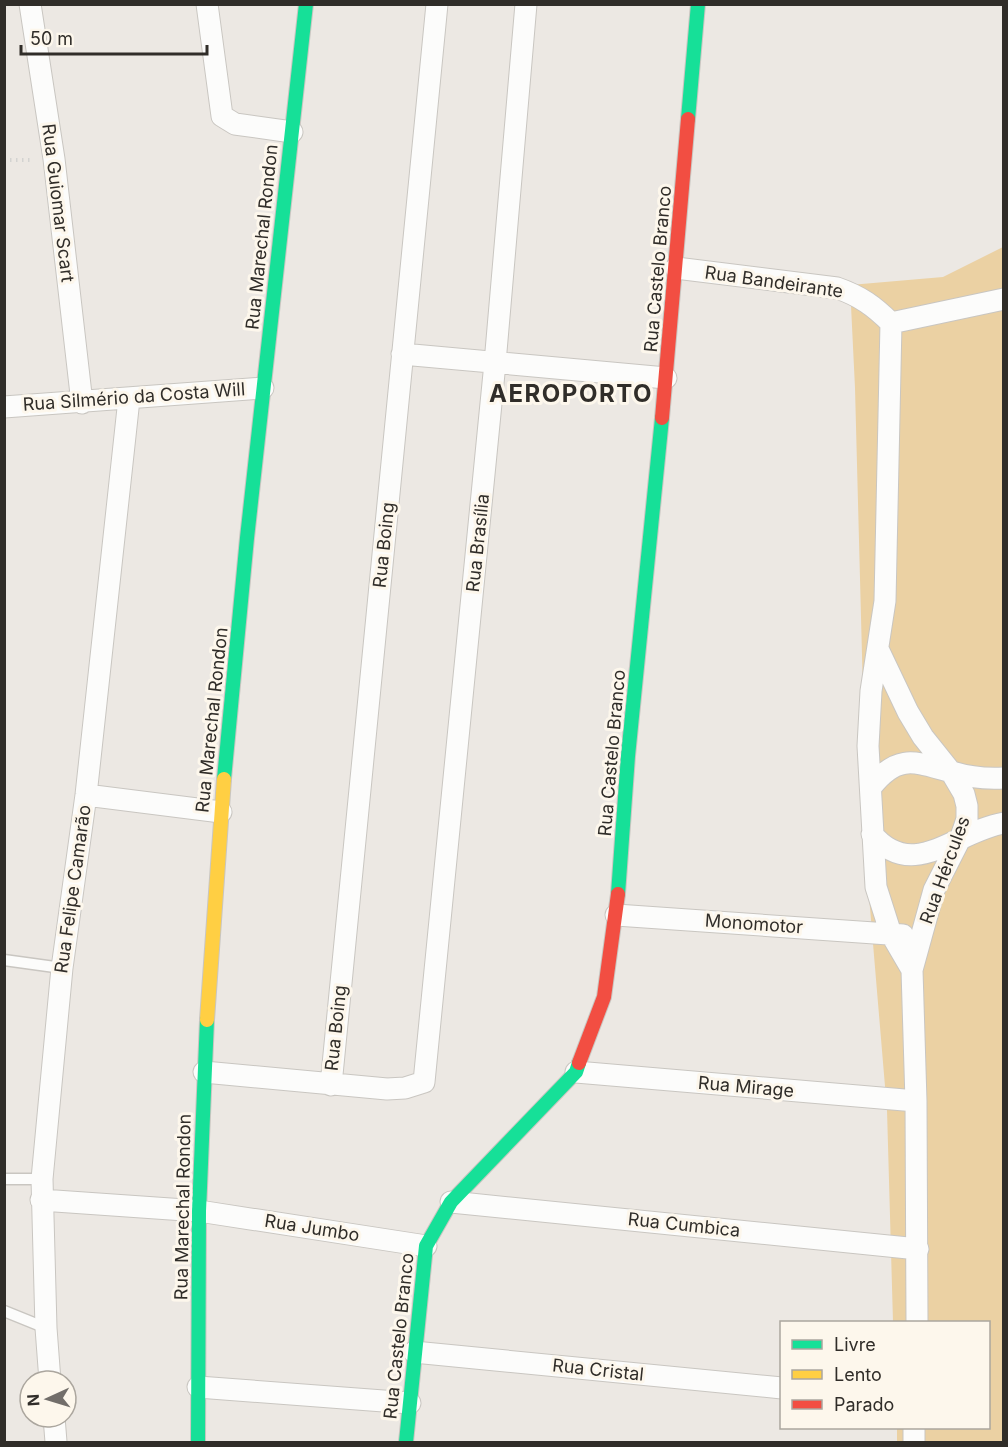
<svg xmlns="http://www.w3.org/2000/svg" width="1008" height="1447" viewBox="0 0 1008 1447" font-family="Inter,sans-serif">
	<rect width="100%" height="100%" fill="#ece8e3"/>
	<!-- green -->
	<path fill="#ebd1a3" d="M1003,247V1442H897V1428H988V1322H893L887,1110L868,884L855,388L850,285L943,277Z"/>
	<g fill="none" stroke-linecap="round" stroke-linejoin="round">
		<!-- lane casing -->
		<g stroke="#c9c6c1" stroke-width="13">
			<path id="lane" d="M4,960L62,968
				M4,1179H42
				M4,1311L46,1328"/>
		</g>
		<!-- street casing -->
		<g stroke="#c9c6c1" stroke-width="23">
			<path id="street" d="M30,4L54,159L82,403
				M207,4L222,116L235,124L292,132
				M676,268L837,288C860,296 874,306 891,323
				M891,323L885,601L871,691L868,746L876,887L891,934L912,970
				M891,323L1004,299
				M402,354L666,378
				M4,407L263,388
				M878,649L908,712L923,737L951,772L964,794L967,806V819L961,837L934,890L912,970L916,1101L917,1322
				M872,786C899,752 917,763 952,772C968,777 987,779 1004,778
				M86,795L221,812
				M872,834C913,883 956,831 1004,823
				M616,915L903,935
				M204,1072L387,1089L405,1088L424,1082L495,363L526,4
				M576,1072L916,1101
				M331,1085L437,4
				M41,1200L199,1211L426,1246
				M451,1202L918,1249
				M414,1352L782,1388
				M50,1381L46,1328L42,1179L62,968L86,795L129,399
				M198,1387L410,1403
				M54,1417L56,1442
				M914,1442V1428"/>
		</g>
		<!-- fast casing -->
		<g stroke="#c9c6c1" stroke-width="16">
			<path id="fast" d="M688,119L698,4
				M224,779L247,538L306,4
				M618,894L628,756L662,418
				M198,1442L199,1211L207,1020
				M406,1442L426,1246L451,1202L576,1072L579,1063"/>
		</g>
		<!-- slow casing -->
		<g stroke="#c9c6c1" stroke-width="16">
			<path id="slow" d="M207,1020L224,779"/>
		</g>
		<!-- jam casing -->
		<g stroke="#c9c6c1" stroke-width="16">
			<path id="jam" d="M662,418L688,119
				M579,1063L604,997L618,894"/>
		</g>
		<!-- path -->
		<path stroke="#d3d3d1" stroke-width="4" stroke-dasharray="1.5 4.5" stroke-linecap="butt" d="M4,160H31"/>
		<!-- lane -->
		<use href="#lane" stroke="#fcfcfb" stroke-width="10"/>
		<!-- street -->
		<use href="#street" stroke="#fcfcfb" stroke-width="21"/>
		<!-- fast -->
		<use href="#fast" stroke="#16e098" stroke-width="14"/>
		<!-- slow -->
		<use href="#slow" stroke="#ffcf43" stroke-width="14"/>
		<!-- jam -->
		<use href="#jam" stroke="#f24e42" stroke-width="14"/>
	</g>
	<g text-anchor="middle" stroke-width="6" stroke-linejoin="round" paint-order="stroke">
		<!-- street labels -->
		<g font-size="18" fill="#302d29" stroke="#fdf7ec">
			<text transform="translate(58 203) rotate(83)" y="6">Rua Guiomar Scart</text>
			<text transform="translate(262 237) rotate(-84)" y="6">Rua Marechal Rondon</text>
			<text transform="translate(658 269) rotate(-85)" y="6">Rua Castelo Branco</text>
			<text transform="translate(774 282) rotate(8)" y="6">Rua Bandeirante</text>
			<text transform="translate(134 397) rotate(-4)" y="6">Rua Silmério da Costa Will</text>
			<text transform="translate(478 543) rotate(-84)" y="6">Rua Brasília</text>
			<text transform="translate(384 545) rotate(-84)" y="6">Rua Boing</text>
			<text transform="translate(212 720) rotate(-84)" y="6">Rua Marechal Rondon</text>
			<text transform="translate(612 753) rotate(-85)" y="6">Rua Castelo Branco</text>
			<text transform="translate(945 870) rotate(-70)" y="6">Rua Hércules</text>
			<text transform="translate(73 889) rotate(-82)" y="6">Rua Felipe Camarão</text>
			<text transform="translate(754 924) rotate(4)" y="6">Monomotor</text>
			<text transform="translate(336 1028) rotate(-84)" y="6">Rua Boing</text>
			<text transform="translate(746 1087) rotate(5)" y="6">Rua Mirage</text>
			<text transform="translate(183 1207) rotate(-89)" y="6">Rua Marechal Rondon</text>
			<text transform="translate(684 1225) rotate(6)" y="6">Rua Cumbica</text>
			<text transform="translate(312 1228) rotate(9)" y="6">Rua Jumbo</text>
			<text transform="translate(399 1336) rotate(-84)" y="6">Rua Castelo Branco</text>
			<text transform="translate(598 1370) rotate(6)" y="6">Rua Cristal</text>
		</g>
		<!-- district labels -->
		<g font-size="24" font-weight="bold" letter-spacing="1.5" fill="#302d29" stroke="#fdf7ec">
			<text x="571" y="402">AEROPORTO</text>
		</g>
	</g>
	<!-- border -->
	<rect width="1008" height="1447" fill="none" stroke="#302d29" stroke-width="12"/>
	<!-- legend -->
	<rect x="780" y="1321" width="210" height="108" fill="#fdf7ec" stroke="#aba69e" stroke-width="1.5"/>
	<rect x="792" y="1340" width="30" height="9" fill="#16e098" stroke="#aba69e" stroke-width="1.5"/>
	<text x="834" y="1351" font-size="18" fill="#302d29">Livre</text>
	<rect x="792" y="1370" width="30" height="9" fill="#ffcf43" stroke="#aba69e" stroke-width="1.5"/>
	<text x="834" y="1381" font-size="18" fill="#302d29">Lento</text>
	<rect x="792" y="1400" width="30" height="9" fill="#f24e42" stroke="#aba69e" stroke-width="1.5"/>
	<text x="834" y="1411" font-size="18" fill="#302d29">Parado</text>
	<!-- north arrow -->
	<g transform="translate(48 1399) rotate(266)"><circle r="28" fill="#fdf7ec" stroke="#aba69e" stroke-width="1.5"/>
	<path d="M0-4.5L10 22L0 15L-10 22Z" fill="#726e6a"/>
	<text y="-9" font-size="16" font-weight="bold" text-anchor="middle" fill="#302d29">N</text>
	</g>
	<!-- scale -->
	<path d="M21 45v9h186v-9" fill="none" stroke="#302d29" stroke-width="3"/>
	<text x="30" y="45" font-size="18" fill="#302d29" stroke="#fdf7ec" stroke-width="4.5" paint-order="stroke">50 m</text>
</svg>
